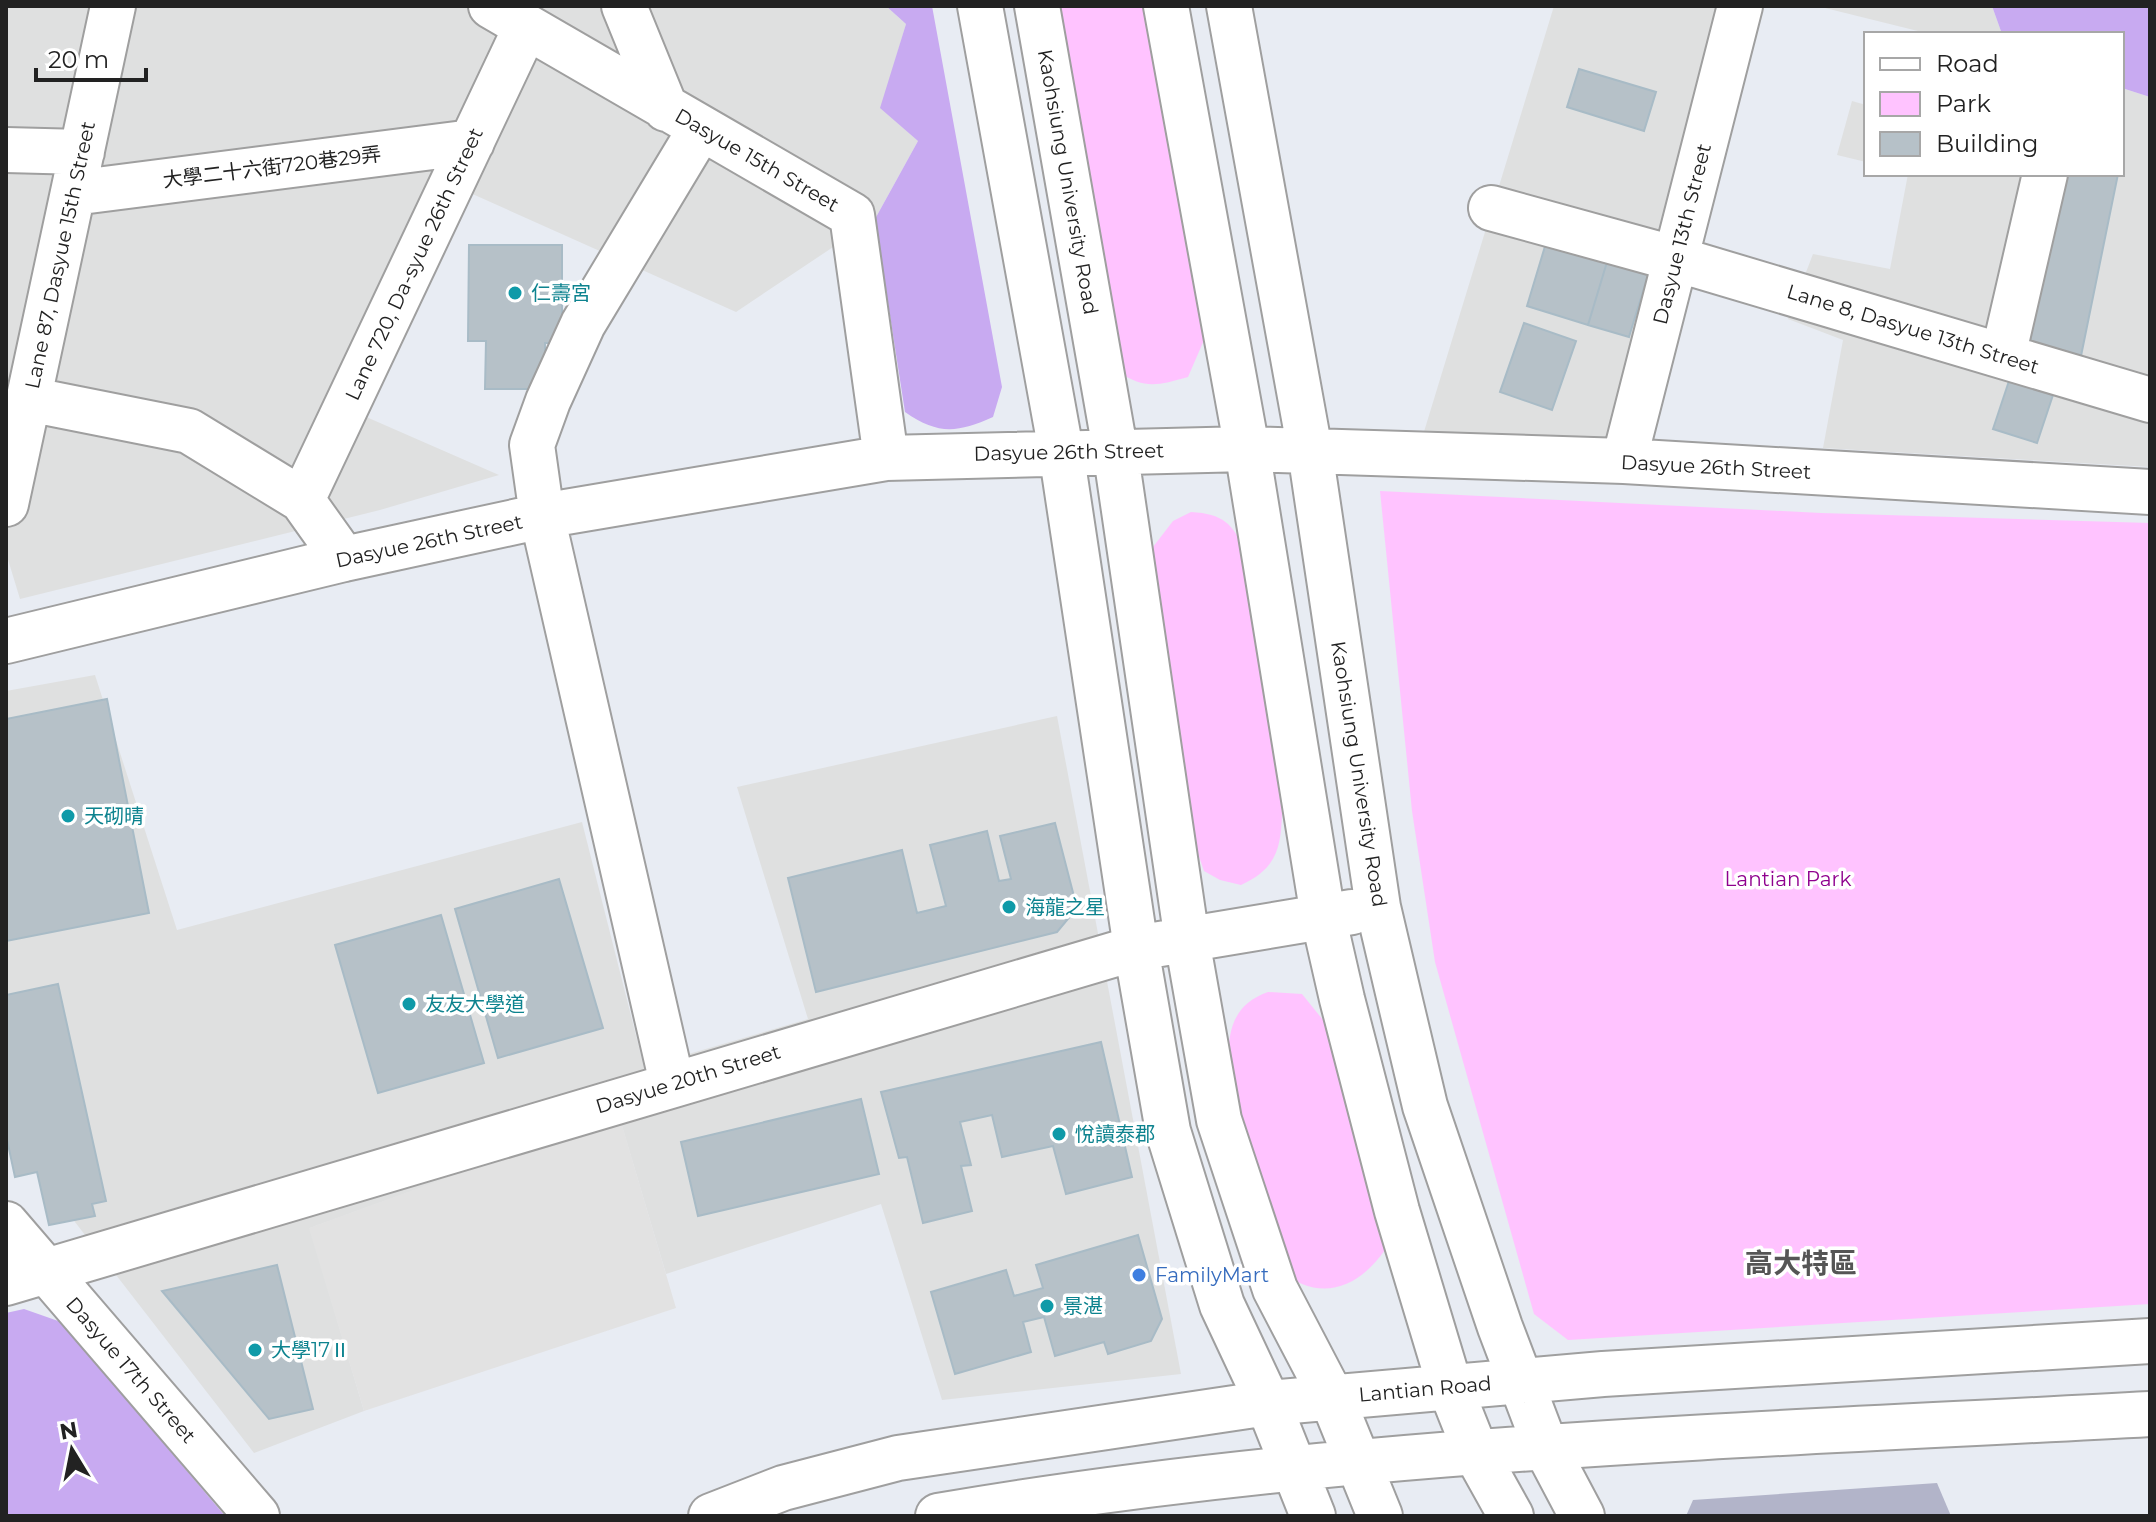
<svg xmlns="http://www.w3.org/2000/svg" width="2156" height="1522" viewBox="0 0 2156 1522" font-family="Montserrat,'Noto Sans TC',sans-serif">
	<rect width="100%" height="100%" fill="#e8ecf3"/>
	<!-- residential -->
	<path fill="#dfe0e0" d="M6,6H886L906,24L881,108L918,141L875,219L736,312L468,192L364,416L499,475L380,510L20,599L6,553Z
		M1554,6H1720L1605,443L1423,435Z
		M1817,6H1992L2002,34H1930Z
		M2122,88L2150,97V467L1823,448L1843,340L1788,319L1813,254L1890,269L1908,174H2122Z
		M1852,101L1866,105V162L1837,155Z
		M95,675L177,930L582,822L644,1067L808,1019L737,787L1057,716L1181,1374L942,1400L881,1204L666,1274L619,1116L310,1228L364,1411L254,1453L6,1133V691Z"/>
	<!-- construction -->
	<path fill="#b2b4c9" d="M1937,1483L1951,1516H1686L1693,1500Z"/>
	<!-- grass -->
	<path fill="#c8aaf1" d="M886,6H932L1002,387L993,417C957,433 938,435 905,412L875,219L918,141L880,108L906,24Z
		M1992,6H2150V97L2122,88V34H2002Z
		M24,1309L61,1322L225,1516H6V1313Z"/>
	<!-- park -->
	<path fill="#ffc3ff" d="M1051,6H1144L1204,340L1188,377C1159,385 1145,390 1119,372Z
		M1380,491L1821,513L2150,523V1304L1568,1340L1534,1314L1435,962L1412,811Z
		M1191,512C1223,514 1233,523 1245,552L1282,813C1281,849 1276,869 1241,885L1220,880L1204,871L1191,833L1153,547L1173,521Z
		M1268,992L1302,994L1323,1020L1338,1050L1385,1250C1354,1294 1312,1303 1272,1263L1229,1069C1227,1034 1231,1005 1268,992Z"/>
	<!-- parking -->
	<path fill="#e2e2e2" d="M619,1115L676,1308L364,1411L309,1228Z"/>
	<!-- building -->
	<path fill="#b6c1c8" stroke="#a8bbc6" stroke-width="2" d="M1579,69L1656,92L1644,131L1567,107Z
		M2054,174H2118L2081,356L2021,344Z
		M1546,243L1607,262L1588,325L1527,306Z
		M469,245H562V343H545V389H485L486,341H468Z
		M1607,262L1648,275L1629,337L1588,325Z
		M1524,323L1576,341L1552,410L1500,392Z
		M2009,381L2053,395L2037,443L1993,429Z
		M107,699L149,913L6,941V719Z
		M1055,823L1077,908L1057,932L816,992L788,878L902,850L917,913L946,906L930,845L987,831L999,881L1011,879L1000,836Z
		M559,879L603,1028L498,1058L455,909Z
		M441,915L484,1063L378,1093L335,945Z
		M58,984L106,1201L92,1204L95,1216L49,1225L37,1172L15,1177L6,1135V995Z
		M1101,1042L1132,1177L1066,1194L1053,1146L1002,1157L992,1115L960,1122L971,1165L961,1166L972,1211L923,1223L907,1157L899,1158L881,1092Z
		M1101,1042L1132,1177L1066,1194L1053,1146L1002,1157L992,1115L960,1122L971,1165L961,1166L972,1211L923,1223L907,1157L899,1158L881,1092Z
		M861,1099L879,1174L698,1216L681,1142Z
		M861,1099L879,1174L698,1216L681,1142Z
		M1138,1235L1162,1319L1151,1341L1108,1354L1104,1342L1055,1356L1044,1317L1023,1322L1031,1352L955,1374L931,1292L1006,1270L1014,1296L1043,1288L1036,1265Z
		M277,1265L313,1409L269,1419L162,1291Z"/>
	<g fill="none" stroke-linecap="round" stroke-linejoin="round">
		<!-- minor casing -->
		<g stroke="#9f9f9f" stroke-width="48">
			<path id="minor" d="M491,6L852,215L886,458
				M624,6L666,109
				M980,6L1061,451L1136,948L1168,1131L1222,1305L1268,1403L1313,1516
				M1037,6L1115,449L1187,940L1219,1120L1275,1289L1332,1398L1380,1516
				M1166,6L1247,449L1323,916L1342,999L1397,1211L1450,1387L1477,1455L1511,1516
				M1229,6L1310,451L1378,907L1401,1005L1425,1106L1500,1327L1546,1448L1582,1516
				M6,150L82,152
				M73,193L472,142
				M1491,208L1676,259L2150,400
				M2003,356L2045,174
				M28,399L189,431L302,500L344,559
				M1624,461L1740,6
				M302,500L526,27
				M6,504L113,6
				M6,641L344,559L542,516L886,458L1247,449L1624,461L2150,492
				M672,1083L542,516L532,445L548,401L583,324L701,128
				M6,1224L257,1516
				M6,1283L1136,948L1352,912
				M711,1516L783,1488L898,1458L1268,1403L1603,1374L2150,1341
				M938,1516C1338,1447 1746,1436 2150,1414"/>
		</g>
		<!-- minor -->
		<use href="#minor" stroke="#fff" stroke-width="44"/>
	</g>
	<!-- markers -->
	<g fill="#0f9aa8" stroke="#fff" stroke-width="3">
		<circle cx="515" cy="293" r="8"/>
		<circle cx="68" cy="816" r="8"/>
		<circle cx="1009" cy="907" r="8"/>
		<circle cx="409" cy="1004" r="8"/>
		<circle cx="1059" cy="1134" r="8"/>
		<circle cx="1047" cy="1306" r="8"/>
		<circle cx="255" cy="1350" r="8"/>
	</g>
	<circle fill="#3f7fe0" stroke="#fff" stroke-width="3" cx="1139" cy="1275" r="8"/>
	<g text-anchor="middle" stroke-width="7" stroke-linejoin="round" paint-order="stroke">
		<!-- street labels -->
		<g font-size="20" fill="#222" stroke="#fff">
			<text transform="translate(757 160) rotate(30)" y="7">Dasyue 15th Street</text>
			<text transform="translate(272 167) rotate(-7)" y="7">大學二十六街720巷29弄</text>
			<text transform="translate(1068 182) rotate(80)" y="7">Kaohsiung University Road</text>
			<text transform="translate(1682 234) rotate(-76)" y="7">Dasyue 13th Street</text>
			<text transform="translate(60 255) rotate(-78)" y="7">Lane 87, Dasyue 15th Street</text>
			<text transform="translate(414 264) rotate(-65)" y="7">Lane 720, Da-syue 26th Street</text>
			<text transform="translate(1913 329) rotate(17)" y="7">Lane 8, Dasyue 13th Street</text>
			<text transform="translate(1069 452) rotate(-1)" y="7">Dasyue 26th Street</text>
			<text transform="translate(1716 467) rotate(3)" y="7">Dasyue 26th Street</text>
			<text transform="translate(429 541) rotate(-12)" y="7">Dasyue 26th Street</text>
			<text transform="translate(1359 774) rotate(81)" y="7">Kaohsiung University Road</text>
			<text transform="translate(688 1079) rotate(-17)" y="7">Dasyue 20th Street</text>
			<text transform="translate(131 1370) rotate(49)" y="7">Dasyue 17th Street</text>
			<text transform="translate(1425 1389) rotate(-5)" y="7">Lantian Road</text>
		</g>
		<!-- culture labels -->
		<g font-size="20" fill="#0d838f" stroke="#fff" text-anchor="start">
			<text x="531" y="300">仁壽宮</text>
			<text x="84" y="823">天砌晴</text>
			<text x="1025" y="914">海龍之星</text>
			<text x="425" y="1011">友友大學道</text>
			<text x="1075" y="1141">悅讀泰郡</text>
			<text x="1063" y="1313">景湛</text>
			<text x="271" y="1357">大學17Ⅱ</text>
		</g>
		<!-- park labels -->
		<g font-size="20" fill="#8f008e" stroke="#fff">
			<text x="1788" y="886">Lantian Park</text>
		</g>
		<!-- shop labels -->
		<g font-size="20" fill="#366cbe" stroke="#fff" text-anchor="start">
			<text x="1155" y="1282">FamilyMart</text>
		</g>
		<!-- district labels -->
		<g font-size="28" font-weight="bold" fill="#555" stroke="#fff">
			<text x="1801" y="1273">高大特區</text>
		</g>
	</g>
	<!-- border -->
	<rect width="2156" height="1522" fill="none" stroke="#222222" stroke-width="16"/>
	<!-- legend -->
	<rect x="1864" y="32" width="260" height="144" fill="#ffffff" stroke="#a7a7a7" stroke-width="2"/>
	<rect x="1880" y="58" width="40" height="12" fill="#ffffff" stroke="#a7a7a7" stroke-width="2"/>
	<text x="1936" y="72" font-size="24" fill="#222222">Road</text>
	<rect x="1880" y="92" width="40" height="24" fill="#ffc3ff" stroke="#a7a7a7" stroke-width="2"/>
	<text x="1936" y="112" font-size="24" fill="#222222">Park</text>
	<rect x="1880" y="132" width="40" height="24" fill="#b6c1c8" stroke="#a7a7a7" stroke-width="2"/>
	<text x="1936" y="152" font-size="24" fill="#222222">Building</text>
	<!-- north arrow -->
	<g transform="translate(72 1450) rotate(350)" stroke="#ffffff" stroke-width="6" paint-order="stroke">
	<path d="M0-6L14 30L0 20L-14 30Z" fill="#222222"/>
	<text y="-12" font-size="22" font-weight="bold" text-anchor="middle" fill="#222222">N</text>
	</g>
	<!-- scale -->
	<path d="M36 68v12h110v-12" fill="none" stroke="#222222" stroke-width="4"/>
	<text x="48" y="68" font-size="24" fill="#222222" stroke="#ffffff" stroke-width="6" paint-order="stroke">20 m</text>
</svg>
